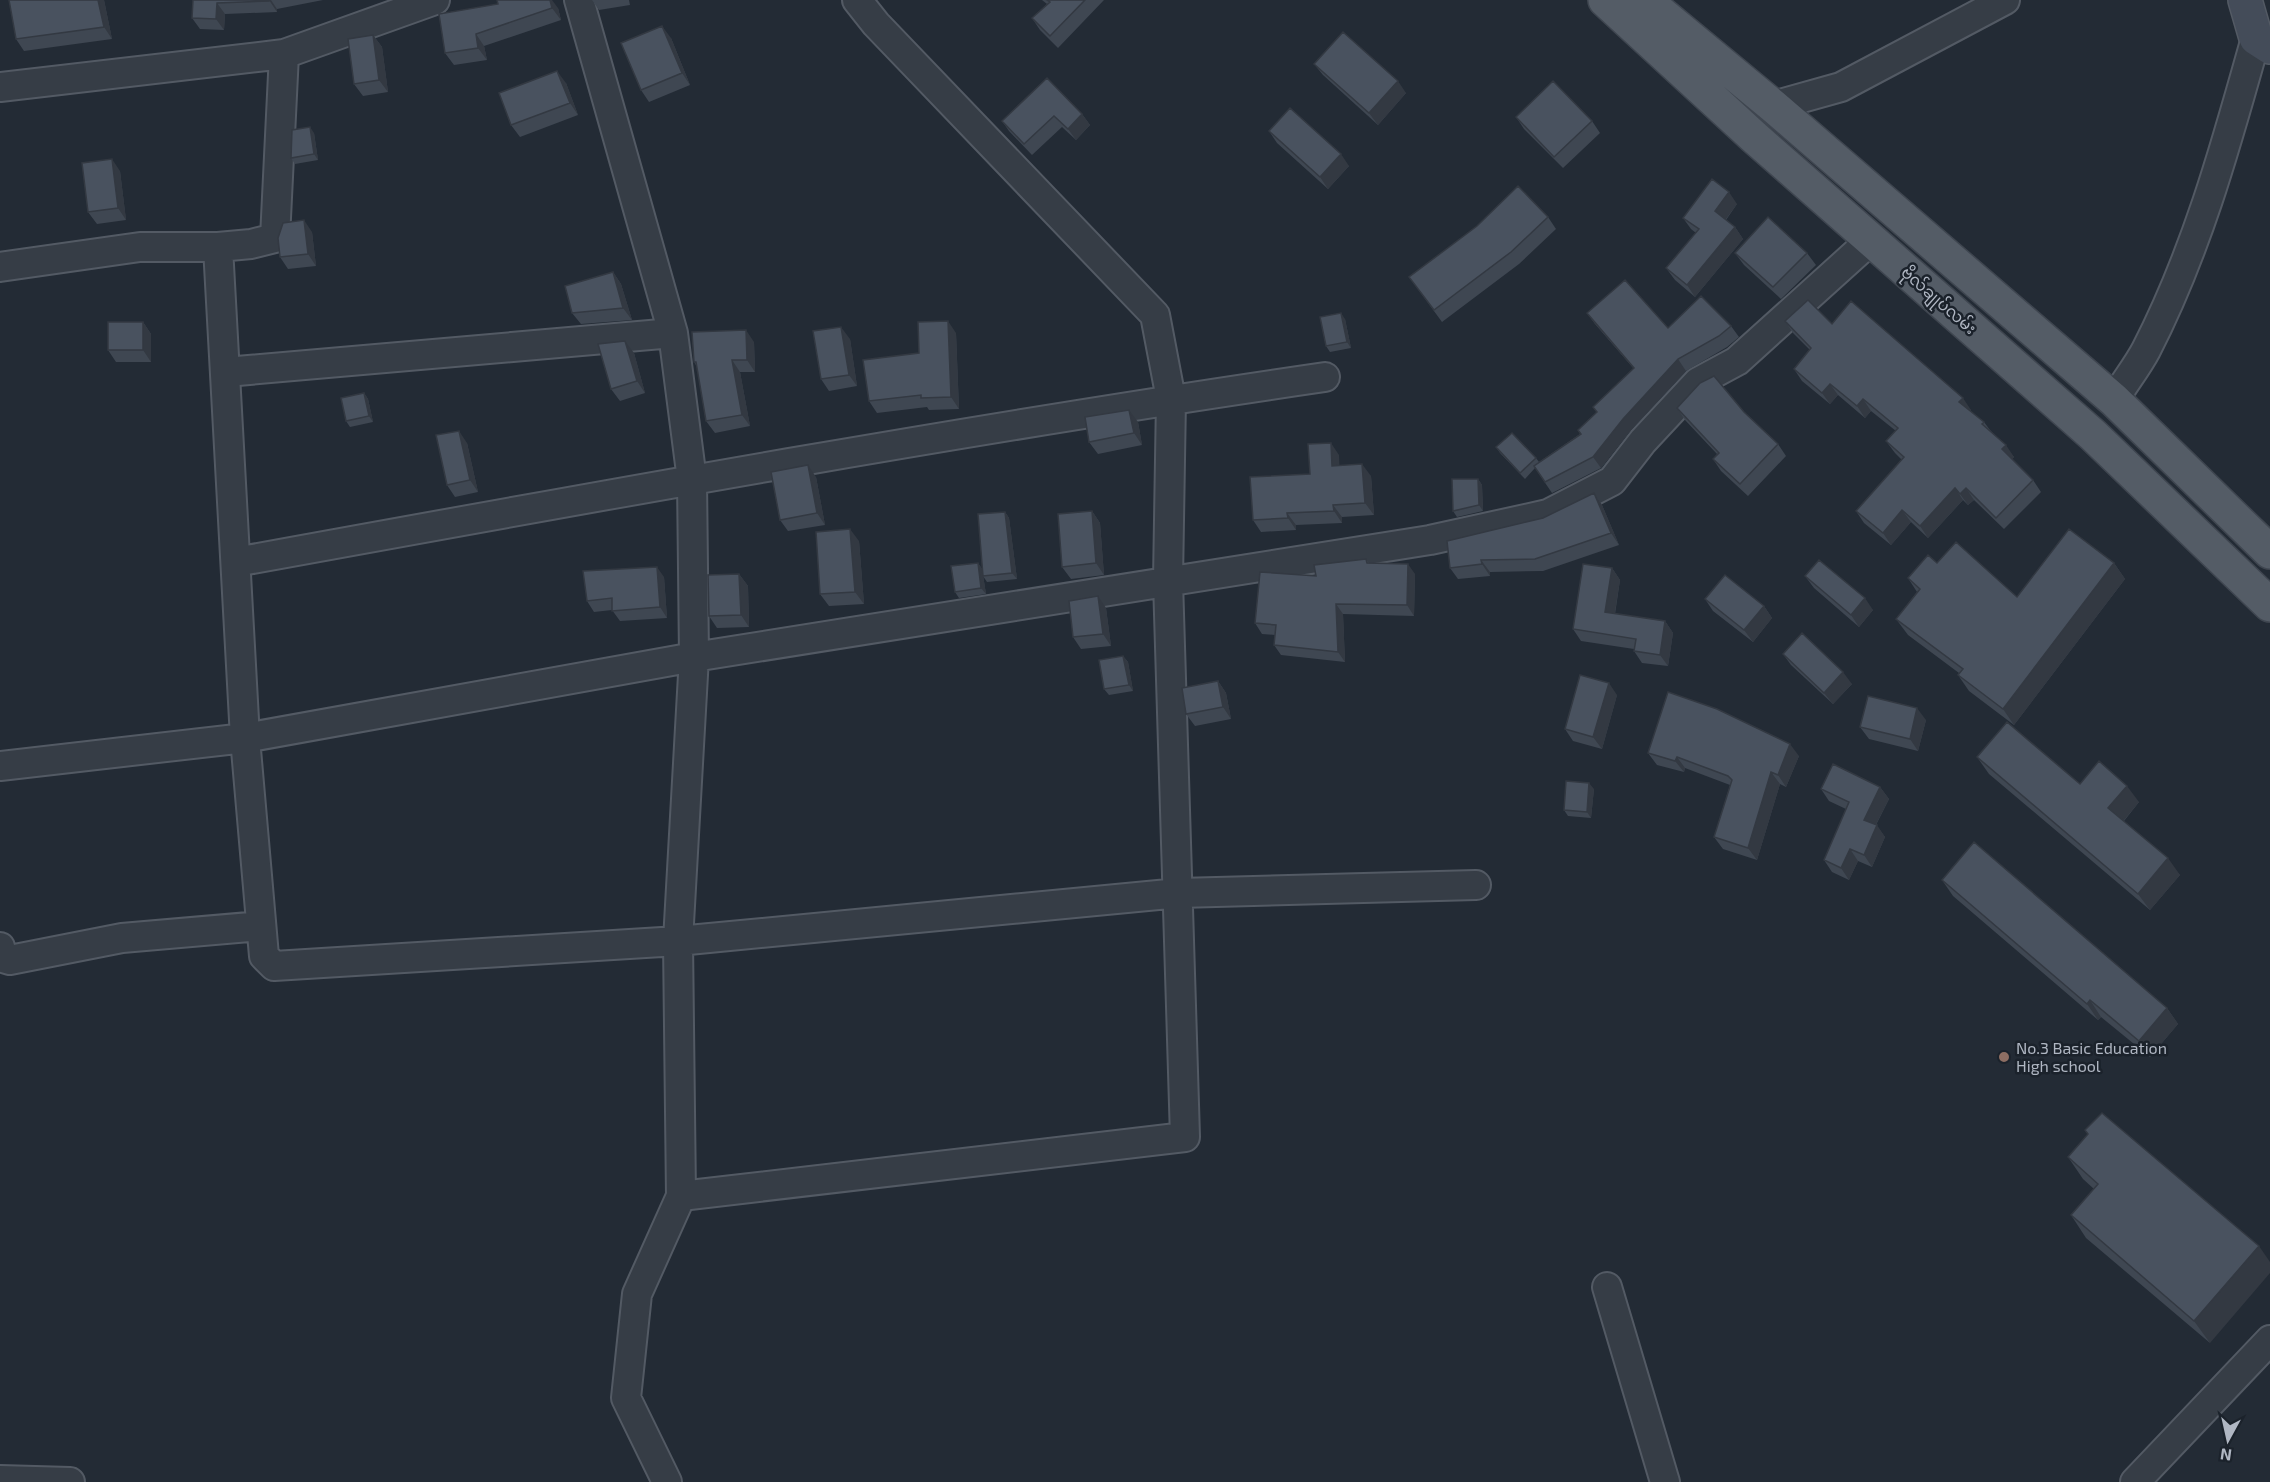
<svg xmlns="http://www.w3.org/2000/svg" width="2270" height="1482" viewBox="0 0 2270 1482" font-family="'Exo 2','Noto Sans Myanmar',sans-serif">
	<rect width="100%" height="100%" fill="#232b35"/>
	<g fill="none" stroke-linecap="round" stroke-linejoin="round">
		<!-- street casing -->
		<g stroke="#535a64" stroke-width="32">
			<path id="street" d="M579,0L673,333L692,480L694,657L678,941L681,1196L637,1294L626,1398L667,1482
				M284,54L275,238L251,244L218,247L245,738L264,956L274,966L678,941L1179,893L1476,885
				M0,87L284,54L435,0
				M1773,106L1841,87L2005,0
				M0,267L140,247H218
				M226,372L673,333
				M2114,400C2124,383 2137,367 2146,350C2197,251 2226,145 2256,38
				M236,562C599,496 961,430 1325,377
				M0,766L245,738L694,657L1430,540L1548,514L1612,481L1643,441L1698,382L1737,361L1871,240
				M0,947L3,958L10,960L122,938L261,926
				M681,1196L1185,1137L1168,581L1171,399L1155,315L876,24L857,0
				M1607,1287L1665,1482
				M0,1480L70,1482
				M2135,1482L2270,1340"/>
		</g>
		<!-- secondary casing -->
		<g stroke="#535a64" stroke-width="36">
			<path id="secondary" d="M2245,0L2256,38L2270,47"/>
		</g>
		<!-- primary casing -->
		<g stroke="#3f4650" stroke-width="36">
			<path id="primary" d="M1605,0L1754,137L2093,435L2270,605
				M1645,0L1773,106L2114,400L2270,552"/>
		</g>
		<!-- street -->
		<use href="#street" stroke="#363d46" stroke-width="28"/>
		<!-- secondary -->
		<use href="#secondary" stroke="#444c59" stroke-width="33"/>
		<!-- primary -->
		<use href="#primary" stroke="#545c66" stroke-width="33"/>
	</g>
	<!-- wall -->
	<path fill="#3f4752" d="M9,0H104L112,39L24,51L16,39Z
		M193,0H323L277,9V12L225,14L224,30L200,29L192,18Z
		M592,0H629L630,5L599,10Z
		M1042,0H1104L1058,48L1040,30L1032,18L1047,4Z
		M558,8L561,20L484,46L487,60L454,65L445,53L439,14Z
		M373,35L382,47L388,92L363,96L354,84Z
		M671,38L690,85L649,102L641,90Z
		M1314,64L1406,93L1378,125L1323,75Z
		M566,83L578,115L520,137L511,125Z
		M1082,114L1090,125L1076,140L1062,127L1032,155L1009,131L1002,121Z
		M1516,117L1592,121L1600,133L1563,168L1524,129Z
		M1269,131L1349,166L1328,189L1277,143Z
		M314,133L318,160L295,164L291,158Z
		M120,171L126,220L97,224L88,212Z
		M1737,204L1726,220L1735,227L1743,239L1695,297L1675,280L1666,268L1696,233L1691,229L1683,218Z
		M1548,217L1556,229L1519,264L1442,322L1409,277Z
		M312,232L316,266L288,269L280,257Z
		M1735,253H1807L1816,265L1781,299L1744,265Z
		M613,272L621,284L632,320L581,324L572,313Z
		M1587,313L1668,328L1731,326L1739,337L1727,347L1686,371L1631,430L1601,468L1552,493L1535,468L1525,479L1500,453L1496,447L1536,458L1539,462L1580,434L1578,430L1597,412L1593,407L1634,369L1595,324Z
		M1345,319L1351,348L1330,352L1326,346Z
		M1785,321L1832,324L1971,410L1970,411L1984,422L1990,430L2014,457L2012,459L2033,480L2041,492L2004,529L1974,500L1968,505L1963,500L1928,538L1911,522L1891,545L1864,523L1856,511L1902,460L1895,453L1886,441L1896,431L1871,411L1865,418L1838,395L1830,404L1802,381L1794,369L1810,350L1793,333Z
		M143,322L151,334V362H116L108,350Z
		M956,333L959,409L929,410L927,407L877,413L869,401L919,353Z
		M850,339L857,386L829,391L821,379Z
		M754,342L755,372H740L750,426L715,433L706,421L697,367L694,362Z
		M634,353L645,393L620,401L611,389Z
		M364,393L368,399L373,422L350,427L346,421Z
		M1677,408L1744,412L1778,444L1786,456L1748,496L1721,471L1713,459L1717,454L1685,420Z
		M1138,422L1142,445L1098,454L1089,442Z
		M467,443L478,492L455,497L447,485Z
		M1339,455V465L1371,476L1374,515L1342,517V523L1296,525V530L1261,532L1253,520L1310,474Z
		M816,477L825,525L788,531L780,520Z
		M1478,479L1482,485L1483,511L1457,517L1453,511Z
		M1594,493L1602,505L1619,545L1543,571L1490,572V576L1458,579L1450,568Z
		M1092,511L1100,523L1104,575L1071,579L1062,567Z
		M1005,512L1009,518L1017,579L987,582L983,576Z
		M859,541L864,604L829,606L820,594Z
		M1366,559L1369,563L1415,574L1414,616L1343,614L1345,662L1281,655L1274,645L1275,635L1262,634L1255,623L1316,576Z
		M978,563L982,569L986,594L959,598L955,592Z
		M1937,563L2017,597L2114,563L2125,579L2014,725L1969,691L1958,675L1959,673L1908,635L1896,619L1917,592L1908,578Z
		M1612,568L1620,580L1615,614L1665,621L1673,633L1668,666L1642,663L1634,651V649L1581,641L1573,629Z
		M739,574L748,586L749,627L717,628L709,616Z
		M1805,576L1873,610L1859,627L1814,588Z
		M664,577L667,618L620,621L612,610L594,612L587,601Z
		M1705,599L1764,606L1772,618L1753,642L1713,611Z
		M1106,608L1111,646L1081,649L1073,637Z
		M1783,654L1852,684L1833,704L1791,665Z
		M1123,656L1128,662L1133,691L1109,695L1104,689Z
		M1218,681L1226,693L1231,719L1195,726L1186,714Z
		M1617,695L1602,749L1573,741L1565,729Z
		M1926,720L1918,751L1869,739L1860,727Z
		M1648,753L1799,756L1786,787L1780,784L1757,860L1723,849L1714,837L1730,785L1685,768L1684,772L1657,765Z
		M1977,757L2139,802L2124,821L2180,875L2150,910L1989,774Z
		M1880,787L1889,799L1876,825L1885,837L1872,867L1858,861L1849,880L1832,872L1824,860L1846,809L1829,801L1821,789Z
		M1594,789L1591,818L1568,816L1564,810Z
		M1942,880L2167,1008L2178,1024L2150,1057L2101,1017L2098,1020L1953,896Z
		M2102,1113L2210,1343L2086,1238L2071,1215L2094,1189L2083,1179L2068,1157L2088,1135L2085,1130Z"/>
	<!-- shaded-wall -->
	<path fill="#333942" d="M98,0H104L112,39L104,27Z
		M269,0H271L277,9V12Z
		M550,0H552L558,8L561,20L552,8Z
		M217,3L225,14L224,30L216,19Z
		M662,26L671,38L690,85L682,73Z
		M476,34L484,46L487,60L478,48Z
		M373,35L382,47L388,92L379,80Z
		M557,71L566,83L578,115L570,103Z
		M1398,81L1406,93L1378,125L1369,113Z
		M1082,114L1090,125L1076,140L1068,129Z
		M310,127L314,133L318,160L314,154Z
		M1341,154L1349,166L1328,189L1320,177Z
		M112,159L120,171L126,220L118,208Z
		M1729,192L1737,204L1723,223L1715,211Z
		M304,220L312,232L316,266L308,254Z
		M1735,227L1743,239L1695,297L1687,285Z
		M613,272L621,284L632,320L623,308Z
		M1341,313L1345,319L1351,348L1347,342Z
		M948,321L956,333L959,409L951,397Z
		M143,322L151,334V362L143,350Z
		M841,327L850,339L857,386L849,375Z
		M746,330L754,342L755,372L747,360Z
		M625,341L634,353L645,393L637,381Z
		M1678,359L1686,371L1631,430L1601,468L1593,457L1623,419Z
		M732,360L740,372L750,426L742,415Z
		M1830,384L1838,395L1830,404L1822,393Z
		M364,393L368,399L373,422L369,416Z
		M1963,398L1971,410L1967,414L1959,402Z
		M1863,399L1871,411L1865,418L1857,406Z
		M1129,410L1138,422L1142,445L1134,433Z
		M459,431L467,443L478,492L470,480Z
		M1331,443L1339,455L1340,478L1332,466Z
		M2006,445L2014,457L2010,461L2002,449Z
		M1362,464L1371,476L1374,515L1365,503Z
		M808,465L816,477L825,525L817,513Z
		M1478,479L1482,485L1483,511L1479,505Z
		M1955,488L1963,500L1928,538L1920,526Z
		M1966,488L1974,500L1968,505L1960,494Z
		M1594,493L1602,505L1619,545L1611,533Z
		M1333,505L1342,517V523L1334,511Z
		M1902,510L1911,522L1891,545L1883,533Z
		M1092,511L1100,523L1104,575L1096,563Z
		M1005,512L1009,518L1017,579L1012,573Z
		M1287,513L1296,525V530L1288,518Z
		M850,529L859,541L864,604L855,592Z
		M1481,560L1490,572V576L1482,564Z
		M978,563L982,569L986,594L981,588Z
		M2114,563L2125,579L2014,725L2003,709Z
		M1408,564L1415,574L1414,616L1407,605Z
		M657,567L664,577L667,618L660,607Z
		M1612,568L1620,580L1613,624L1605,612Z
		M739,574L748,586L749,627L741,615Z
		M1098,596L1106,608L1111,646L1103,634Z
		M1865,598L1873,610L1859,627L1851,615Z
		M1336,604L1343,614L1345,662L1338,652Z
		M1764,606L1772,618L1753,642L1744,630Z
		M1665,621L1673,633L1668,666L1660,655Z
		M1123,656L1128,662L1133,691L1129,685Z
		M1843,672L1852,684L1833,704L1824,693Z
		M1218,681L1226,693L1231,719L1223,707Z
		M1609,683L1617,695L1602,749L1593,737Z
		M1917,708L1926,720L1918,751L1910,739Z
		M1790,744L1799,756L1786,787L1778,775Z
		M1677,757L1685,768L1684,772L1675,761Z
		M1771,772L1780,784L1757,860L1748,848Z
		M1589,783L1594,789L1591,818L1587,812Z
		M2127,786L2139,802L2120,825L2108,808Z
		M1880,787L1889,799L1872,832L1864,820Z
		M1877,825L1885,837L1872,867L1864,855Z
		M1850,849L1858,861L1849,880L1841,868Z
		M2168,858L2180,875L2150,910L2138,894Z
		M2090,1000L2101,1017L2098,1020L2087,1004Z
		M2167,1008L2178,1024L2150,1057L2139,1041Z
		M2259,1246L2270,1262V1273L2210,1343L2194,1321Z"/>
	<!-- building -->
	<path fill="#49525f" stroke="#333942" stroke-width="1.5" d="M9,0H98L104,27L16,39Z
		M193,0H269V1L217,3L216,19L192,18Z
		M497,0H550L552,8L476,34L478,48L445,53L439,14L498,4Z
		M1047,0H1085L1050,36L1032,18L1050,2Z
		M662,26L682,73L641,90L621,43Z
		M1343,32L1398,81L1369,113L1314,64Z
		M373,35L379,80L354,84L348,39Z
		M557,71L570,103L511,125L499,93Z
		M1047,78L1082,114L1068,129L1054,116L1024,144L1002,121Z
		M1553,81L1592,121L1554,157L1516,117Z
		M1290,108L1341,154L1320,177L1269,131Z
		M310,127L314,154L291,158L292,130Z
		M112,159L118,208L88,212L82,163Z
		M1712,179L1729,192L1715,211L1735,227L1687,285L1666,268L1699,229L1683,218Z
		M1518,186L1548,217L1511,252L1434,310L1409,277L1477,226Z
		M1768,217L1807,253L1773,287L1735,253Z
		M304,220L308,254L280,257L278,238L283,223Z
		M613,272L623,308L572,313L565,286Z
		M1625,280L1668,328L1701,296L1731,326L1719,336L1678,359L1623,419L1593,457L1545,482L1534,466L1581,434L1578,430L1597,412L1593,407L1634,368L1587,313Z
		M1808,300L1832,324L1851,301L1963,398L1959,402L1984,422L1982,424L2006,445L2002,449L2033,480L1996,518L1966,488L1960,494L1955,488L1920,526L1902,510L1883,533L1856,511L1904,457L1886,441L1898,428L1863,399L1857,406L1830,384L1822,393L1794,369L1811,348L1785,321Z
		M1341,313L1347,342L1326,346L1320,317Z
		M948,321L951,397L921,398V395L869,401L863,360L919,353L918,322Z
		M108,322H143V350H108Z
		M841,327L849,375L821,379L813,331Z
		M746,330L747,360H732L742,415L706,421L696,362H694L692,332Z
		M625,341L637,381L611,389L598,344Z
		M1714,376L1744,412L1778,444L1740,484L1713,459L1719,453L1677,408L1700,383Z
		M364,393L369,416L346,421L341,398Z
		M1129,410L1134,433L1089,442L1085,417Z
		M459,431L470,480L447,485L436,435Z
		M1512,433L1536,458L1520,473L1496,447Z
		M1331,443L1332,466L1362,464L1365,503L1333,505L1334,511L1287,513L1288,518L1253,520L1250,477L1310,474L1308,444Z
		M808,465L817,513L780,520L771,472Z
		M1452,479H1478L1479,505L1453,511Z
		M1594,493L1611,533L1535,559L1481,560L1482,564L1450,568L1447,541L1543,518Z
		M1092,511L1096,563L1062,567L1058,514Z
		M1005,512L1012,573L983,576L978,514Z
		M850,529L855,592L820,594L816,532Z
		M2069,529L2114,563L2003,709L1958,675L1963,669L1896,619L1920,589L1908,578L1928,555L1937,563L1956,542L2017,597Z
		M1366,559L1367,563L1408,564L1407,605L1336,604L1338,652L1274,645L1276,625L1255,623L1260,572L1316,576L1314,565Z
		M1819,560L1865,598L1851,615L1805,576Z
		M978,563L981,588L955,592L951,566Z
		M1583,564L1612,568L1605,612L1665,621L1660,655L1634,651L1636,639L1573,629Z
		M657,567L660,607L612,611V598L587,601L583,571Z
		M739,574L741,615L709,616L708,575Z
		M1725,575L1764,606L1744,630L1705,599Z
		M1098,596L1103,634L1073,637L1069,601Z
		M1802,633L1843,672L1824,693L1783,654Z
		M1123,656L1129,685L1104,689L1099,660Z
		M1580,675L1609,683L1593,737L1565,729Z
		M1218,681L1223,707L1186,714L1182,688Z
		M1668,692L1717,709L1790,744L1778,775L1771,772L1748,848L1714,837L1732,780L1728,776L1677,757L1675,761L1648,753Z
		M1868,696L1917,708L1910,739L1860,727Z
		M2007,722L2080,784L2099,761L2127,786L2108,808L2168,858L2138,894L1977,757Z
		M1833,764L1880,787L1864,820L1877,825L1864,855L1850,849L1841,868L1824,860L1849,802L1821,789Z
		M1566,781L1589,783L1587,812L1564,810Z
		M1974,842L2167,1008L2139,1041L2090,1000L2087,1004L1942,880Z
		M2102,1113L2259,1246L2194,1321L2071,1215L2098,1184L2068,1157L2088,1134L2085,1130Z"/>
	<!-- markers -->
	<circle fill="#8d6e63" stroke="#1b222b" stroke-width="2" cx="2004" cy="1057" r="6"/>
	<g text-anchor="middle" stroke-width="5" stroke-linejoin="round" paint-order="stroke">
		<!-- street labels -->
		<g font-size="16" fill="#b0b7c3" stroke="#1b222b">
			<text transform="translate(1939 300) rotate(41)" y="6">ဗိုလ်ချုပ်လမ်း</text>
		</g>
		<!-- poi labels -->
		<g font-size="16" fill="#b0b7c3" stroke="#1b222b" text-anchor="start">
			<text x="2016" y="1054">No.3 Basic Education<tspan x="2016" dy="18">High school</tspan></text>
		</g>
	</g>
	<!-- north arrow -->
	<g transform="translate(2228 1440) rotate(188)" stroke="#1b222b" stroke-width="4.5" paint-order="stroke">
	<path d="M0-4.5L10 22L0 15L-10 22Z" fill="#b0b7c3"/>
	<text y="-9" font-size="16" font-weight="bold" text-anchor="middle" fill="#b0b7c3">N</text>
	</g>
</svg>
